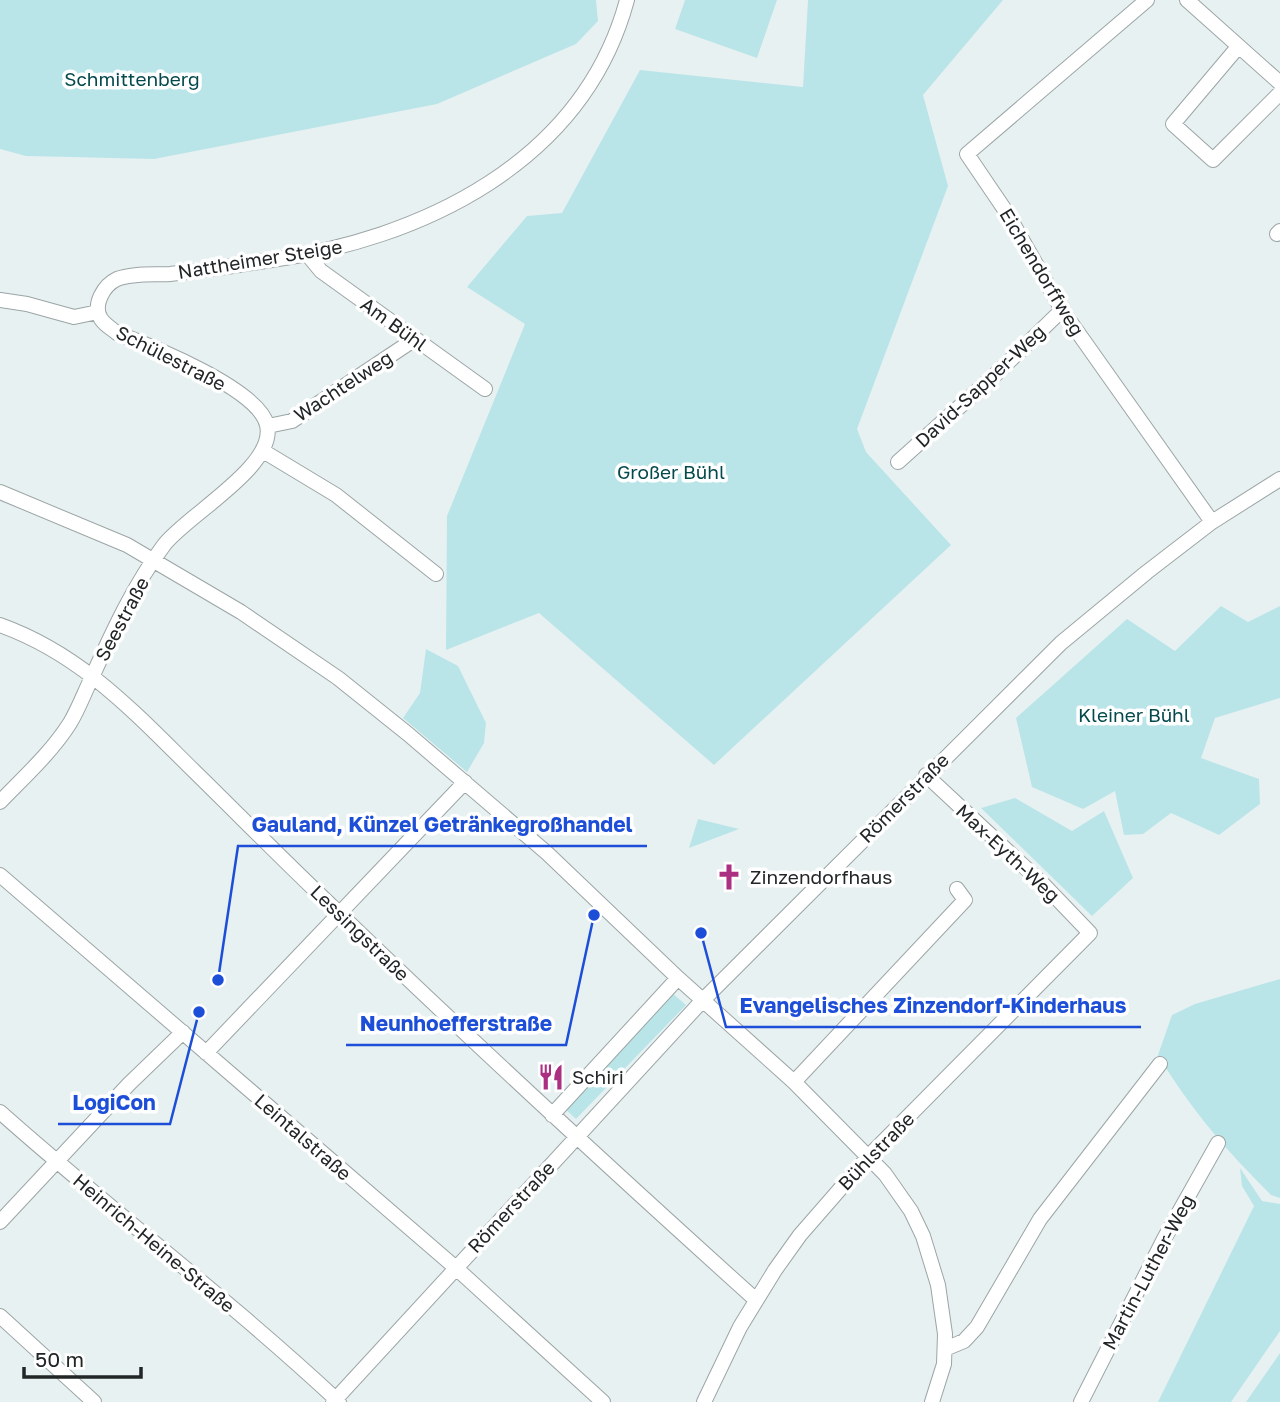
<svg xmlns="http://www.w3.org/2000/svg" width="1280" height="1402" viewBox="0 0 1280 1402" font-family="'Golos Text',sans-serif">
	<rect width="100%" height="100%" fill="#e8f1f2"/>
	<!-- green -->
	<path fill="#bae5e8" d="M0,0H596L598,21L576,44L437,104L154,159L26,156L0,149Z
		M685,0H777L757,58L675,29Z
		M808,0H1003L923,95L948,186L857,429L866,452L951,545L714,765L539,613L446,650L447,516L525,324L467,287L527,216L562,213L640,70L803,87Z
		M1221,606L1248,622L1280,606V698L1215,718L1201,758L1259,779L1260,804L1219,835L1171,813L1143,834L1124,835L1115,791L1083,809L1032,787L1016,718L1127,619L1175,651Z
		M426,649L458,666L486,723L484,743L467,772L403,718L420,693Z
		M1015,798L1072,831L1104,811L1133,878L1092,916L981,808Z
		M698,819L739,829L689,848Z
		M1280,979V1198L1271,1195C1226,1150 1191,1110 1158,1055L1172,1015L1195,1004Z
		M671,992L686,1005L576,1119L562,1106Z
		M1240,1168L1262,1201L1280,1204V1331L1231,1402H1158L1254,1206L1242,1186Z
		M1280,1353V1402H1246Z"/>
	<g fill="none" stroke-linecap="round" stroke-linejoin="round">
		<!-- minor casing -->
		<g stroke="#9ca5a5" stroke-width="16">
			<path id="minor" d="M1147,0L967,154L1007,213L1062,310L1212,522
				M1187,0L1280,83
				M1238,47L1173,124L1213,160L1280,93
				M1277,234L1280,231
				M307,254L321,271L485,389
				M0,300L27,304L74,317L98,312
				M268,426L292,421L415,339
				M263,451L336,495L436,574
				M898,462L996,374L1062,310
				M0,492L127,545L241,612L338,678L408,734L547,853L678,978L794,1082L885,1174L911,1211L923,1236L938,1285L945,1334L944,1364L932,1402
				M0,625C81,654 133,711 193,770C242,818 290,867 340,914C476,1045 615,1173 756,1300
				M0,802C24,777 51,753 70,723C79,708 85,691 93,675C113,631 134,585 164,545C187,515 277,466 267,425C259,389 151,346 117,333C112,329 105,325 101,319C92,305 104,285 117,279C132,273 154,275 170,274C202,271 234,266 265,261C421,240 583,163 627,0
				M0,875L456,1268L603,1402
				M206,1053L465,782
				M794,1082L965,900L957,889
				M0,1112C111,1211 230,1300 339,1402
				M552,1115L678,978
				M0,1222L129,1084L183,1032
				M0,1316L94,1402
				M945,1349L964,1341L977,1327L1040,1219L1160,1064
				M333,1402L702,1001L1061,643L1147,572L1212,522L1280,479
				M704,1402L740,1327L775,1270L800,1235L868,1157L1090,933L1043,884L926,775
				M1081,1402L1164,1239L1218,1143"/>
		</g>
		<!-- minor -->
		<use href="#minor" stroke="#fff" stroke-width="14"/>
	</g>
	<!-- icons -->
	<defs>
		<g id="church-bare" transform="scale(2.1)"><path d="M-1.2-6h2.4v3.5h3.3v2.4h-3.3V6h-2.4V-.1h-3.3v-2.4h3.3Z" fill="#ab3082" stroke="#fff" stroke-width="2.5" paint-order="stroke"/></g>
		<g id="restaurant-bare" transform="scale(2.1)"><path d="M-5-6h1v4h1v-4h1v4h1v-4h1v5L-1.5 .5V6h-2V.5L-5-1ZM5-6V6H3V1.5H1.5Q1.5-4 5-6Z" fill="#ab3082" stroke="#fff" stroke-width="2.5" paint-order="stroke"/></g>
	</defs>
	<g fill-rule="evenodd">
		<use href="#church-bare" x="729" y="877"/>
		<use href="#restaurant-bare" x="551" y="1077"/>
	</g>
	<g text-anchor="middle" stroke-width="7" stroke-linejoin="round" paint-order="stroke">
		<!-- park labels -->
		<g font-size="19" fill="#04494c" stroke="#fff">
			<text x="132" y="86">Schmittenberg</text>
			<text x="671" y="479">Großer Bühl</text>
			<text x="1134" y="722">Kleiner Bühl</text>
		</g>
		<!-- street labels -->
		<g font-size="19" fill="#212525" stroke="#fff">
			<text transform="translate(260 259) rotate(-9)" y="7">Nattheimer Steige</text>
			<text transform="translate(1042 272) rotate(59)" y="7">Eichendorffweg</text>
			<text transform="translate(394 324) rotate(36)" y="7">Am Bühl</text>
			<text transform="translate(171 358) rotate(27)" y="7">Schülestraße</text>
			<text transform="translate(343 386) rotate(-33)" y="7">Wachtelweg</text>
			<text transform="translate(980 386) rotate(-43)" y="7">David-Sapper-Weg</text>
			<text transform="translate(122 619) rotate(-62)" y="7">Seestraße</text>
			<text transform="translate(904 798) rotate(-45)" y="7">Römerstraße</text>
			<text transform="translate(1008 853) rotate(43)" y="7">Max-Eyth-Weg</text>
			<text transform="translate(360 933) rotate(44)" y="7">Lessingstraße</text>
			<text transform="translate(303 1137) rotate(41)" y="7">Leintalstraße</text>
			<text transform="translate(876 1151) rotate(-46)" y="7">Bühlstraße</text>
			<text transform="translate(511 1207) rotate(-47)" y="7">Römerstraße</text>
			<text transform="translate(154 1243) rotate(40)" y="7">Heinrich-Heine-Straße</text>
			<text transform="translate(1148 1272) rotate(-62)" y="7">Martin-Luther-Weg</text>
		</g>
		<!-- poi labels -->
		<g font-size="19" fill="#212525" stroke="#fff" text-anchor="start">
			<text x="750" y="884">Zinzendorfhaus</text>
			<text x="572" y="1084">Schiri</text>
		</g>
	</g>
	<!-- callouts -->
	<path fill="none" stroke="#1d4ed8" stroke-width="2.5" d="M218 980L238 846H647M701 933L726 1027H1141M594 915L566 1045H346M199 1012L170 1124H58"/>
	<g fill="#1d4ed8" stroke="#fff" stroke-width="2.5">
		<circle cx="218" cy="980" r="7"/>
		<circle cx="701" cy="933" r="7"/>
		<circle cx="594" cy="915" r="7"/>
		<circle cx="199" cy="1012" r="7"/>
	</g>
	<g font-size="21" text-anchor="middle" font-weight="bold" fill="#1d4ed8" stroke="#fff" stroke-width="7" stroke-linejoin="round" paint-order="stroke">
		<text x="442" y="832">Gauland, Künzel Getränkegroßhandel</text>
		<text x="933" y="1013">Evangelisches Zinzendorf-Kinderhaus</text>
		<text x="456" y="1031">Neunhoefferstraße</text>
		<text x="114" y="1110">LogiCon</text>
	</g>
	<!-- scale -->
	<path d="M24 1367v10h117v-10" fill="none" stroke="#212525" stroke-width="3.5"/>
	<text x="35" y="1367" font-size="21" fill="#212525" stroke="#ffffff" stroke-width="5" paint-order="stroke">50 m</text>
</svg>
